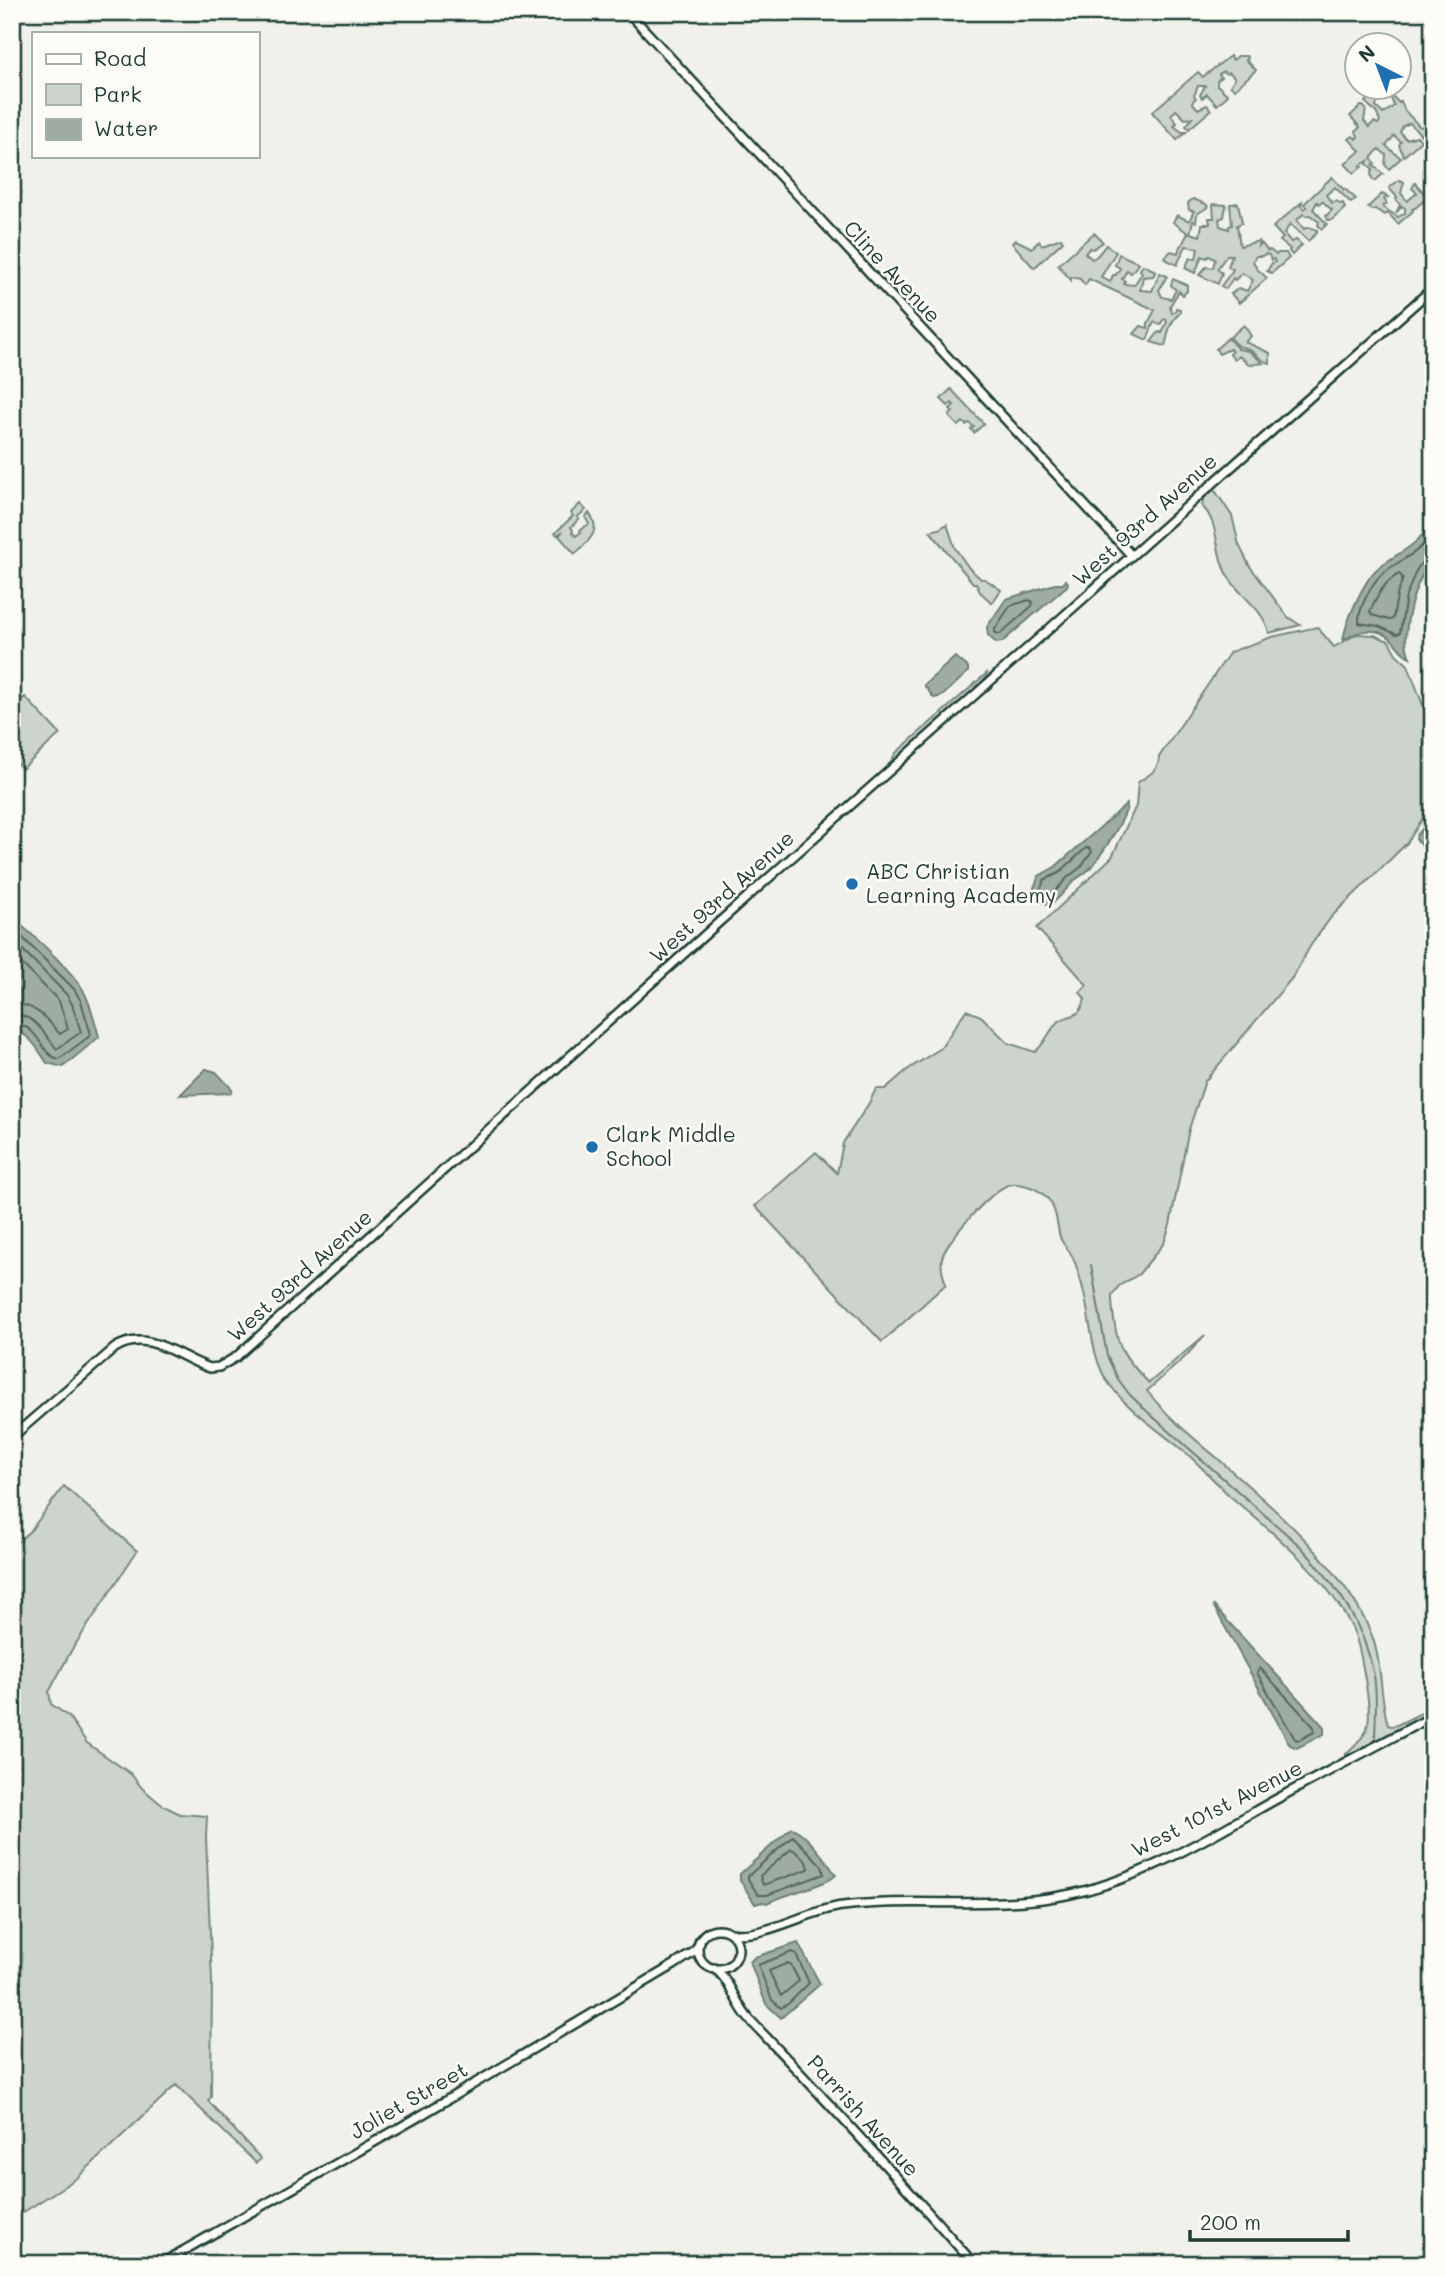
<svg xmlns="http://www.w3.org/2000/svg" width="1445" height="2276" viewBox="0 0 1445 2276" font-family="Mali,sans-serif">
	<rect width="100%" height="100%" fill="#f0f1eb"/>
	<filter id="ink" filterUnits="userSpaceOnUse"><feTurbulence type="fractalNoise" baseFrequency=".0143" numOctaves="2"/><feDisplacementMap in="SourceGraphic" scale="14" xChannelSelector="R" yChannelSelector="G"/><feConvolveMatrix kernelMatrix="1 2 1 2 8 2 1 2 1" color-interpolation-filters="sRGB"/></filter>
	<g filter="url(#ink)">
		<!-- green -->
		<path fill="#cdd3cd" stroke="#768880" stroke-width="2" d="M1230,56L1233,60L1238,56H1246L1248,58L1246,60L1256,70L1235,89L1230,86L1235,78L1229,72L1226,74L1223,71L1219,74L1221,77L1217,81V85L1228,95L1217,105L1207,94L1202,98L1200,95L1205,86H1198L1194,96L1196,98L1192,102L1198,109L1207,105L1211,110L1189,129L1186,126L1192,118L1185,119L1176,110L1171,115L1177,123L1174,126L1182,132H1186L1177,140L1152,112L1198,72L1203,77Z
			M1381,88H1392V96L1399,103L1401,101L1405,111L1420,127L1429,125L1433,130L1424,138L1410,123L1403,126L1400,132L1406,139L1417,136L1421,141L1404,156L1399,145L1401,142L1394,136L1386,146L1401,158L1389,169L1385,165L1386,155L1379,149L1371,158L1375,163L1373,165L1383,174L1375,181L1372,179L1371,173L1373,169L1367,164L1368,161L1360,166L1362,167L1354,173L1345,164L1360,151L1349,139L1353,136L1356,139L1358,137L1356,131L1360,127L1350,116L1361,106H1363L1366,109L1364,121L1369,127L1374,122L1378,124L1380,121L1376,112L1365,102L1375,93L1379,97L1376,107L1383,114L1394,106L1390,96Z
			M1332,177L1344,190L1345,189L1356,199L1351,203L1335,187L1326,195L1332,203L1336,201L1341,204L1343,203L1345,208L1332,220H1328L1326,216L1332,210L1322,201L1319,204L1317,202L1313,209L1327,224L1322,229L1318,225L1319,222L1310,215L1306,216L1303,214L1297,220L1304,229L1309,227L1317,230V233L1308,241L1290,224L1284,234L1291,242L1296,240L1302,245L1292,255L1289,251L1290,249L1280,241L1283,238L1273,227L1302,202L1301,206L1304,209L1307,207L1304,204Z
			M1399,180L1404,182L1401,193L1407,201L1417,193L1412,188L1415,183L1426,195V199L1415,208L1412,209L1413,211L1398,224L1388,213L1385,215L1375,209L1372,210L1368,207L1382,194L1388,197L1384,199L1387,204L1383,206L1384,208L1398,217L1405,213V208L1402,206L1396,213L1400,205L1396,199L1397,197L1389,188Z
			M1193,199L1206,204L1208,207L1197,214L1196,222L1193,221L1190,233L1200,236L1202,224H1210L1209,218H1214L1213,204L1226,205L1224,217L1219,219L1220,226L1229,229V226L1232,225L1230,204L1238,203L1242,223L1237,225L1240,246L1259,241L1258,246L1261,243L1268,251L1270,250L1276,255L1278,253H1286L1289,258L1272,273L1267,271L1272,263L1275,262L1274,259L1271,260L1269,255L1265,254L1262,256H1256L1253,261L1257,269L1267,278L1239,303L1231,294L1239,288L1247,291L1253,280L1242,273L1235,280L1233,278L1226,289L1221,286L1232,271L1233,269L1228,267L1232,255H1227L1217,269L1222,273L1218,284L1199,275L1206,267L1213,268L1215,259L1209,256L1207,258L1202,256L1195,273L1185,268L1190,258L1196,259L1198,248L1186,246L1177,265L1167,260L1165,257L1171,251L1178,253L1180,246L1182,245L1188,233L1173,222L1177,215L1189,221L1194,211L1189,210L1188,203Z
			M1094,233L1103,242L1093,249L1090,248L1085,253L1092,259L1097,256L1106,245L1116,252L1101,277L1110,282L1113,275H1116L1120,268L1115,265L1119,254L1139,263L1131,273L1127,270L1122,279L1125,281L1124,284L1134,285L1142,273L1140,270L1143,265L1156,271L1153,276L1143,277L1140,290L1152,291L1160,273L1167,276L1159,290L1162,297L1171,299L1176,290L1171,285L1173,279L1187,285V291L1183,295L1179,291L1170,306L1172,313L1175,312L1176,308L1180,309V313C1168,323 1169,333 1165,346L1151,342L1159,332L1162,333L1167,322L1166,319L1163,320L1160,325L1154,322L1147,340L1134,334L1141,326L1148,328V323L1155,310L1089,279L1085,285L1080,279L1071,277V280L1058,265Z
			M1061,238L1063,241L1034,268L1012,243L1016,240L1032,248L1039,241L1042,245Z
			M1244,325L1251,336L1245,342L1270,353V363C1260,361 1258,355 1250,350C1240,344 1242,352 1231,338L1230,337Z
			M1228,338L1238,349L1249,351L1263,363L1250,365L1239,356L1234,359L1230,354L1232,352L1230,349L1219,354L1216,349Z
			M951,389L984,424L974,433L971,429L974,427L969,423L966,425L963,422L958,426L949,416L953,412L950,409L954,405L952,403L948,406L941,399Z
			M1213,490L1216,492L1232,516L1239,545L1249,565L1288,617L1300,625L1269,633C1263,606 1235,594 1225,571C1215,551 1219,522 1202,506L1204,497Z
			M580,504L586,510L577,517L579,519L571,527L573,530L572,532L576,536L581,532L580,530L589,524L585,517L589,513C603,531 588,541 575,554L559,536L563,531L557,535L555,533L573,516L571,513Z
			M947,524L955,548L969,568L981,579H985L1001,590L992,603L980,592L976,583H973L930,531L939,529Z
			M1317,627L1334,647L1357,634L1374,635L1389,641L1396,654L1408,665L1425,711L1433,719V802L1407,843L1332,916L1311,945L1292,978L1205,1081L1189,1129L1170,1225L1164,1243L1139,1274L1119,1286L1112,1295V1300C1115,1342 1119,1353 1149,1383L1205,1335L1185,1357L1147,1391C1167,1416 1191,1436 1216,1457C1268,1503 1343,1566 1370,1631C1383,1661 1379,1694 1388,1725L1391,1726L1397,1725L1433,1707V1713L1346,1757L1345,1755C1351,1748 1363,1739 1366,1731C1372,1717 1367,1693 1365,1679C1362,1663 1360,1647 1354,1632C1328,1576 1276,1536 1230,1496C1215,1482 1201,1466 1185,1452C1160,1431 1130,1412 1110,1385C1091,1362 1091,1319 1083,1289C1080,1278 1077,1265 1071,1254C1068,1248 1062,1244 1060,1237C1056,1222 1057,1205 1043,1194C1034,1187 1020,1182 1008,1185C991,1191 946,1241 942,1258C940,1267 943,1276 946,1284L882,1342L755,1206L816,1152L837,1173L843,1143L869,1103L876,1089H885L907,1070L941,1048L966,1010L981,1016L1008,1043L1035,1052C1045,1044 1048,1033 1056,1024C1068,1011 1079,1023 1085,999L1080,992L1087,985L1037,928L1112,857L1136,806L1138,782C1149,775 1159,771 1159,757L1230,652L1272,637Z
			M987,673V676L972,693L891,766L889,764L896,753Z
			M25,697L60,734L22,769L12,757V709Z
			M64,1486L137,1551L71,1651L49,1692L51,1704L69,1717L87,1743L131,1774L142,1788L162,1805L180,1814L207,1816L206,1837L212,1981L211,2097L208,2101L261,2159L256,2163L176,2085L77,2178L14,2218L12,2217V1547L31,1530Z"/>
		<!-- water -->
		<path fill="#9faca4" stroke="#6c8077" stroke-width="2" d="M1433,517C1433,530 1435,544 1433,557C1432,563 1425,570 1422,576C1412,594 1400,638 1410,657C1401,654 1398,645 1390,638C1376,626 1356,630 1343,641C1345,623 1364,580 1378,568C1401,550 1420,547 1433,517Z
			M1066,580L1068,583L1067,586L1002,642L996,643L988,635L987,627L1006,599L1055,584H1063Z
			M955,657L968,667V672L942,696L934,698L924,685Z
			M1127,804C1128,815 1097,863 1086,872C1082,876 1076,878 1073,882C1065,890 1059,899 1050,905L1041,902L1033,890L1039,876L1055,867Z
			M1433,817V857L1416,839L1417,835Z
			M12,919C28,928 69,970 80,985C88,996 96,1024 99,1037L63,1067L47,1063C37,1048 30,1034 12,1029Z
			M206,1069L216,1072L232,1089L231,1093L180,1095Z
			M1213,1605L1324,1727V1734L1297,1748L1290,1745Z
			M791,1828C805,1831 828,1863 836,1875C829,1884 782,1895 767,1903L763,1902L755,1904L740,1880V1874Z
			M798,1943L820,1984L781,2018L766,2004L750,1962L755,1957Z"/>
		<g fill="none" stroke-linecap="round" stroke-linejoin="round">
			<!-- shore -->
			<path stroke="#526961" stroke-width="2" d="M1433,534C1415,557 1401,558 1382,574C1371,584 1358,609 1359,623L1378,626L1396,634L1400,633L1406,596L1416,571L1424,559L1433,556
				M1399,574L1403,578L1397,595L1393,619L1389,620L1372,615L1370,612C1376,596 1384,582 1399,574Z
				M1029,600L1033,602L1032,606L1000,634L995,633V629L1010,606Z
				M1086,848H1090L1092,852L1081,867L1067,878L1050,897H1045L1041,888L1044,880L1059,873Z
				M12,927L74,989L81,1001L91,1035L59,1059C39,1055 42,1026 12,1023
				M12,939L67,995L72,1004L81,1032L57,1049C43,1033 36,1015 12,1014
				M12,954L59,1001L68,1029L60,1034C46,1018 35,1004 12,1003
				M1260,1668L1314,1727V1732L1299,1740L1295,1739L1257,1673Z
				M793,1836L822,1866L824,1874L767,1895H758L748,1879V1876Z
				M791,1849C797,1851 809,1862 809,1869L763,1885L760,1876Z
				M792,1952L796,1954L809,1983L788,2004L781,2008L772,2000L758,1965Z
				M788,1963L791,1965L799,1981L781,1996L769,1971Z"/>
			<!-- stream -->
			<path stroke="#6c8077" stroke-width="2" d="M1091,1265L1107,1356L1118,1379L1129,1394L1151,1415L1299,1545C1336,1584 1364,1623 1374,1676C1378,1698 1375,1721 1375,1742"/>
			<!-- minor casing -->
			<g stroke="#1f3d34" stroke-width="12">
				<path id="minor" d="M628,12L1131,555
					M12,1437L115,1348C147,1327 179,1358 210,1368L219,1367L236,1357L718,923L1433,288
					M698 1949a20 20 0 1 1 40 0a20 20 0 1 1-40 0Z
					M730,1933C765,1939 807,1910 843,1906C916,1897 993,1910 1066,1895C1139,1881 1209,1837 1273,1801C1326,1772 1380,1744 1433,1716
					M714,1968C730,1979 735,2004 750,2020C826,2100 901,2181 974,2264
					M160,2264L413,2120L674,1965L694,1952L700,1943"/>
			</g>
			<!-- minor -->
			<use href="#minor" stroke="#fdfcf7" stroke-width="7"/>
		</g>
	</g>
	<!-- markers -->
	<g fill="#1f6fb2" stroke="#fdfcf7" stroke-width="2.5">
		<circle cx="852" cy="884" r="7"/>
		<circle cx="592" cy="1147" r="7"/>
	</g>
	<g text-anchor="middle" stroke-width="5" stroke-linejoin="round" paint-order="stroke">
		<!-- street labels -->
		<g font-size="21" fill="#1f3d34" stroke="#fdfcf7">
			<text transform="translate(892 272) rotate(47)" y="7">Cline Avenue</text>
			<text transform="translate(1145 520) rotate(-42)" y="7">West 93rd Avenue</text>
			<text transform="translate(722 897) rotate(-42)" y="7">West 93rd Avenue</text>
			<text transform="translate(300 1276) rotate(-42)" y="7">West 93rd Avenue</text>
			<text transform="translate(1217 1809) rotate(-27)" y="7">West 101st Avenue</text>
			<text transform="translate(409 2101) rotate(-30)" y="7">Joliet Street</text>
			<text transform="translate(863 2116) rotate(48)" y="7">Parrish Avenue</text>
		</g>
		<!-- poi labels -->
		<g font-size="21" fill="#1f3d34" stroke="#fdfcf7" text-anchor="start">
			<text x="866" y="879">ABC Christian<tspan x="866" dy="24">Learning Academy</tspan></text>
			<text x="606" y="1142">Clark Middle<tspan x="606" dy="24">School</tspan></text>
		</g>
	</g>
	<!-- margin -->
	<rect width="1445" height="2276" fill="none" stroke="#fdfcf7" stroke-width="42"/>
	<rect x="21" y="21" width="1403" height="2234" fill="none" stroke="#1f3d34" stroke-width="2.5" filter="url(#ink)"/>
	<!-- legend -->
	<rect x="32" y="32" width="228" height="126" fill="#fdfcf7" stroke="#a4b0a9" stroke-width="2"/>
	<rect x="46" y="54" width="35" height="10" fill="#fdfcf7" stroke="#a4b0a9" stroke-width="2"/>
	<text x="94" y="66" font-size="21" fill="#1f3d34">Road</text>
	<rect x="46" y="84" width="35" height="21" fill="#cdd3cd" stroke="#a4b0a9" stroke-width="2"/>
	<text x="94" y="102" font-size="21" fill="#1f3d34">Park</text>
	<rect x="46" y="119" width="35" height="21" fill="#9faca4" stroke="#a4b0a9" stroke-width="2"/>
	<text x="94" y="136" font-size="21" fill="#1f3d34">Water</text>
	<!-- north arrow -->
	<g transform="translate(1378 66) rotate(318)"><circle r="33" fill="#fdfcf7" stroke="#a4b0a9" stroke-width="2"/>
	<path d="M0-5L12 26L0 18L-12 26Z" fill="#1f6fb2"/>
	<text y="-10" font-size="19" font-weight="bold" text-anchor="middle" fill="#1f3d34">N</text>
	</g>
	<!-- scale -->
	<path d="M1190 2230v10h158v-10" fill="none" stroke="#1f3d34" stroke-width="3.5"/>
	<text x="1200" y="2230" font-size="21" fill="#1f3d34" stroke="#fdfcf7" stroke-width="5" paint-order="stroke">200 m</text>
</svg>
